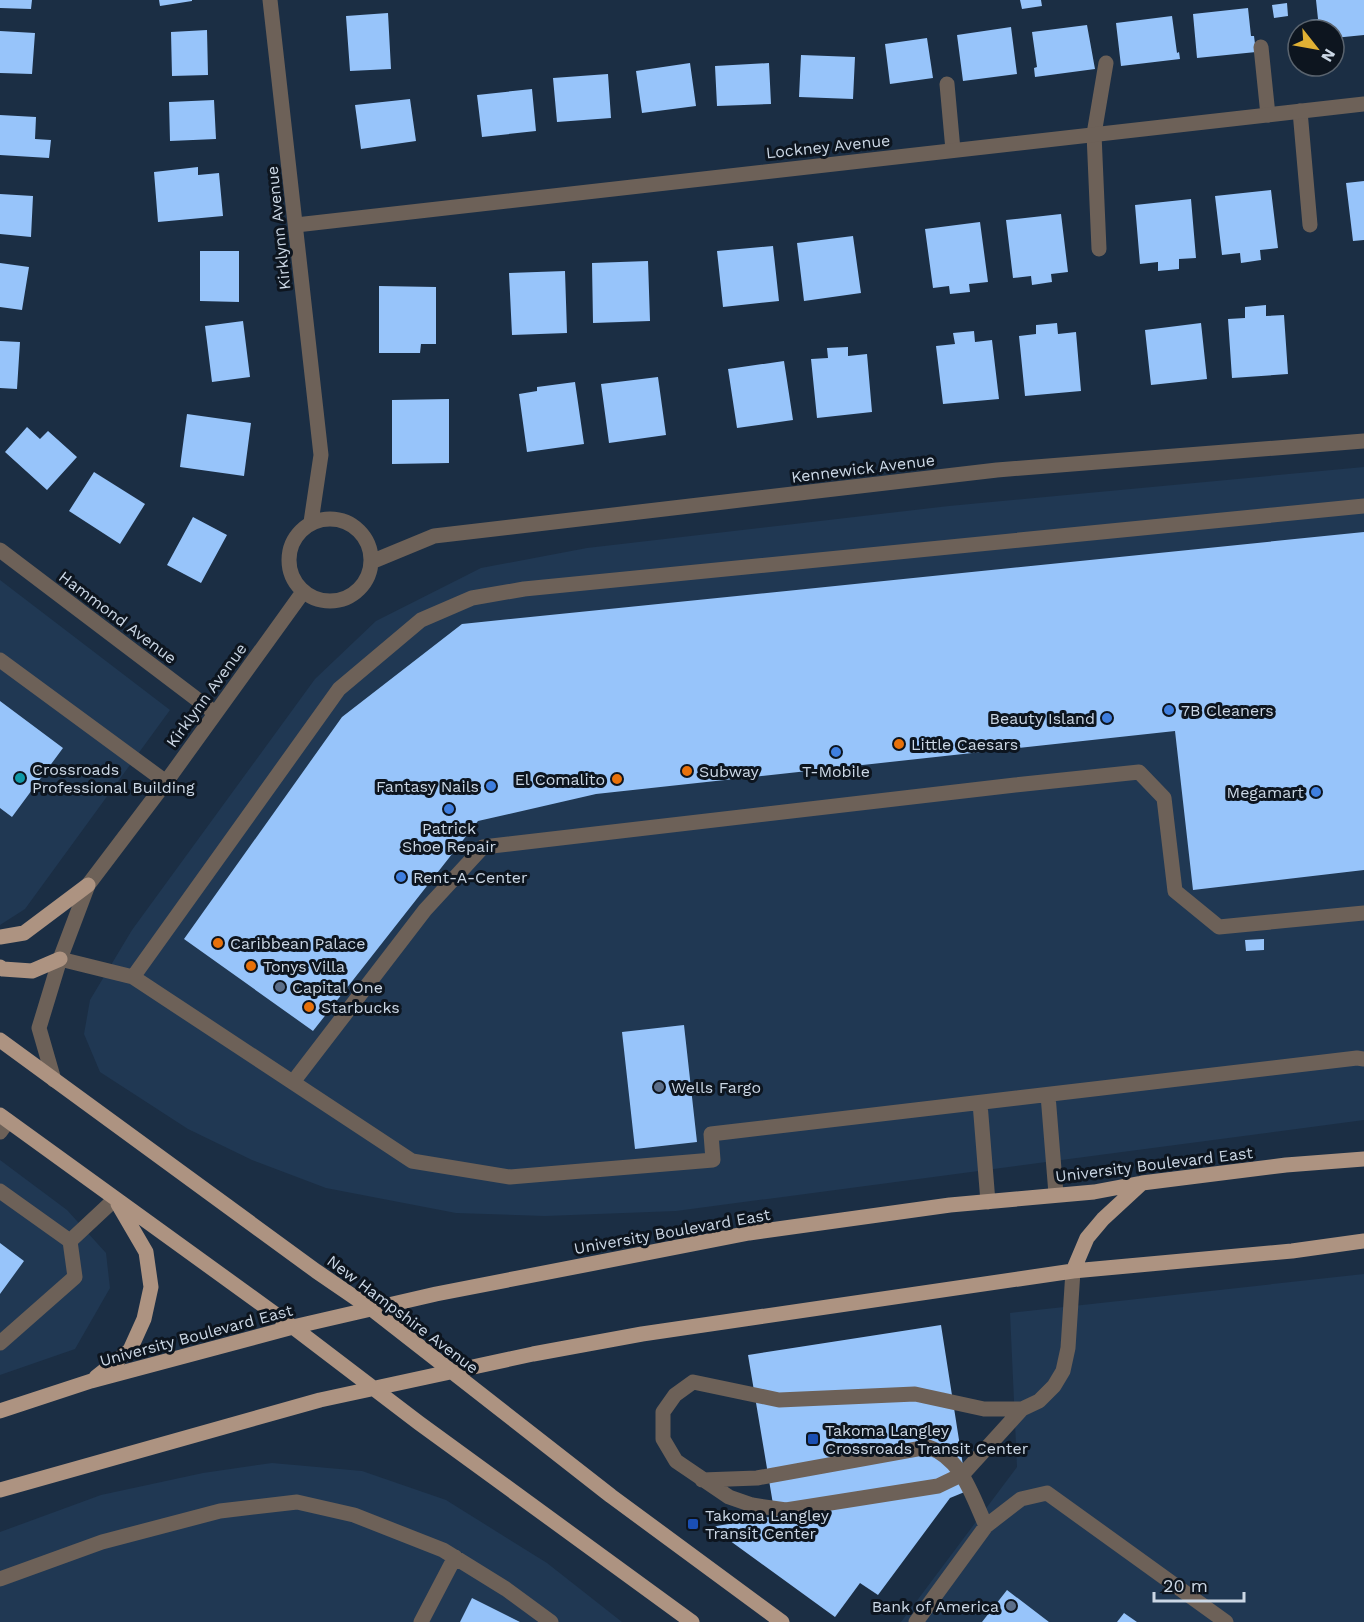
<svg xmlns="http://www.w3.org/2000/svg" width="1364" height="1622" viewBox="0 0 1364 1622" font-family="'Work Sans',sans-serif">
	<rect width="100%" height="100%" fill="#1b2e44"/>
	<!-- built -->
	<path fill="#203853" d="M1364,467V1120L676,1211L545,1216L456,1213L326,1188L252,1160L188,1129L100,1072L84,1034L90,1000L132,930L315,679L376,621L481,568L587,548L949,506Z
		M0,580L170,710L25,909L0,925Z
		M0,1160L67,1210L106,1253L110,1288L75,1349L0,1375Z
		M1364,1274V1622H901L1017,1467L1010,1313Z
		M272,1463L362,1471L446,1500L547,1563L622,1622H0V1532L101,1495L203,1473Z"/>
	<!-- building -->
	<path fill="#97c4fa" d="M0,0H32L31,9L0,8Z
		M159,0H192V1L160,6Z
		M1020,0H1041L1042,6L1022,9Z
		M1316,0H1364V35L1334,38V30H1310L1309,20L1318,19Z
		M1287,3L1288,16L1274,18L1272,5Z
		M1248,8L1251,36H1254L1256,52L1197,58L1193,14Z
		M388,13L391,69L350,71L346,16Z
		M1172,16L1177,53L1179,52L1180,59L1121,66L1116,23Z
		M1087,25L1095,69L1035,77L1034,68L1037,67L1032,32Z
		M1011,27L1017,74L963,81L957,35Z
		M207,30L208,75L172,76L171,32Z
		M0,31L35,33L32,74L0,73Z
		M927,38L933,78L890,84L885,44Z
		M801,55L855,57L853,99L799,97Z
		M690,63L696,106L642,113L636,71Z
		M769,63L771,104L717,106L715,66Z
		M608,74L611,118L557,122L553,78Z
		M532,89L536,131L482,137L477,95Z
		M410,99L416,141L361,149L355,105Z
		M214,100L216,139L170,141L169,102Z
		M0,115L36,117L35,139L51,140L49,158L0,155Z
		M198,167V175L219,173L223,216L158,222L154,172Z
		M1364,181V240L1353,241L1346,183Z
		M1271,190L1278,248L1260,250L1261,260L1241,263L1240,253L1222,255L1215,196Z
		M0,194L33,196L31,237L0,234Z
		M1191,199L1196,258L1179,259V269L1158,271V262L1140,264L1135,205Z
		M1061,214L1068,272L1051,274L1052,282L1032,285L1031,276L1013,278L1006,220Z
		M980,222L988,282L969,284L970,292L950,294L949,286L933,288L925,229Z
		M853,236L861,293L804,301L797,243Z
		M773,246L779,301L723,307L717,251Z
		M200,251H239V302L200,301Z
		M648,261L650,321L593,323L592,263Z
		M0,263L29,267L22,310L0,307Z
		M565,271L567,333L512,335L509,273Z
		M379,286L436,287V344H421L420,353H379Z
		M1266,305V316L1284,315L1288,374L1232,378L1228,319L1245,318V307Z
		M243,321L250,377L212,382L205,326Z
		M1057,323L1058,334L1076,332L1081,391L1025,396L1019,336L1036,334V325Z
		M1201,323L1207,379L1151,385L1145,330Z
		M974,331L975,342L992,340L999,399L943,404L936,346L955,344L953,333Z
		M0,341L20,342L17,389L0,388Z
		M848,347V356L867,354L872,412L817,418L811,359L828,358L827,348Z
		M784,361L793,420L737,428L728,369Z
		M658,377L666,435L609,443L601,384Z
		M575,382L584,444L527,452L519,394L537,391V387Z
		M449,399V463L392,464V400Z
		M187,414L251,423L244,476L180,467Z
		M27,427L40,439L48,431L77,457L47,490L5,452Z
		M94,472L145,504L120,544L69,511Z
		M193,517L227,535L201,583L167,565Z
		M1364,532V870L1193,890L1175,731L596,794L478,821L313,1031L184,939L342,717L462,624Z
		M0,701L63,748L12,817L0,808Z
		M1264,939V950L1246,951L1245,940Z
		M684,1025L697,1142L635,1149L622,1032Z
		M0,1243L24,1261L0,1294Z
		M941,1325L967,1491L950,1498L878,1595L860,1583L835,1617L711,1527L775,1516L748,1355Z
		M1007,1590L1049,1622H982Z
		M472,1598L520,1622H460Z
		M1124,1613L1137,1622H1117Z"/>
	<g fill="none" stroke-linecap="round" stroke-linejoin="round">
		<!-- service -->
		<path stroke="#6d6158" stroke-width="15" d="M1261,47L1268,115
			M947,84L953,150
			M1300,111L1310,225
			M1099,249L1094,134L1106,63
			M0,660L166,782
			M60,959L133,977L412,1161L510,1177L713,1160L711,1134L1357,1058L1364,1059
			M133,977L339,689L421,620L472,598L524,589L1364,506
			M293,1082L425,910L483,847L1015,785L1139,772L1164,798L1175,891L1219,927L1364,913
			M1048,1095L1056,1194
			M980,1103L988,1202
			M0,1132L8,1121
			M0,1191L70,1241L115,1199
			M0,1343L75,1277L70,1241
			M1022,1409H984L915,1394L779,1400L693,1382L675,1395L663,1412V1439L676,1461L729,1497L752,1505L786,1510L938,1486L963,1474L1022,1409L1039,1401L1054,1386L1063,1371L1068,1348L1073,1271
			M702,1480L757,1478L928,1447C962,1458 972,1496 986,1526
			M0,1579L102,1542L201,1516L220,1511L297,1502L354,1515L443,1550L506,1589L551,1622
			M421,1622L455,1557
			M916,1622L986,1526L1021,1499L1047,1493L1226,1622"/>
		<!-- minor -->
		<path stroke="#6d6158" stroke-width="15" d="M270,0L321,455L311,522
			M296,225L1364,104
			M289 560a41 41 0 1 1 82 0a41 41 0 1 1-82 0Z
			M0,550L215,713
			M371,562L434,536L997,470L1364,441
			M54,1080L39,1028L60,959L88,885L166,782L303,592"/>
		<!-- primary -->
		<path stroke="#ad9381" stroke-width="15" d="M0,937L24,933L88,885
			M0,967L3,969L32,971L60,959
			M0,1040L316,1271L373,1310L611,1496L782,1622
			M0,1115L293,1327L419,1423L692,1622
			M1073,1271L1087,1238L1103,1219L1142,1183
			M96,1377L130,1350L144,1319L151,1287L146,1252L118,1204
			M0,1411L91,1381L293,1327L436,1294L749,1233L950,1205L1094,1192L1142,1183L1286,1165L1364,1159
			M0,1490L320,1400L533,1354L642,1334L1073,1271L1292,1251L1364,1241"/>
	</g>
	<!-- markers -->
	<g fill="#3f7fe0" stroke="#0d151f" stroke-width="2">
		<circle cx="1169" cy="710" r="6"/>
		<circle cx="1107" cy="718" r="6"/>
		<circle cx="836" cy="752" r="6"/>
		<circle cx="491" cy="786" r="6"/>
		<circle cx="1316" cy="792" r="6"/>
		<circle cx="449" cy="809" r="6"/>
		<circle cx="401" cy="877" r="6"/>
	</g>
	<g fill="#e8710a" stroke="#0d151f" stroke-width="2">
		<circle cx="899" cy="744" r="6"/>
		<circle cx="687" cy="771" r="6"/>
		<circle cx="617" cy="779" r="6"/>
		<circle cx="218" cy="943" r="6"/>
		<circle cx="251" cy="966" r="6"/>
		<circle cx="309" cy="1007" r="6"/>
	</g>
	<circle fill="#0f9aa8" stroke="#0d151f" stroke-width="2" cx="20" cy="778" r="6"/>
	<g fill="#5c6f8a" stroke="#0d151f" stroke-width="2">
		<circle cx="280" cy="987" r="6"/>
		<circle cx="659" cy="1087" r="6"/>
		<circle cx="1011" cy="1606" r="6"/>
	</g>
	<g fill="#1a4fb4" stroke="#0d151f" stroke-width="2">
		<rect x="807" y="1433" width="12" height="12" rx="3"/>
		<rect x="687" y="1518" width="12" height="12" rx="3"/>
	</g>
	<g text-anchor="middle" stroke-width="6" stroke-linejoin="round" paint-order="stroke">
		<!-- street labels -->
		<g font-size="16" fill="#cbd7e5" stroke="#0d151f">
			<text transform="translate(828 146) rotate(-6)" y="6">Lockney Avenue</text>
			<text transform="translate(278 228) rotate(-96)" y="6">Kirklynn Avenue</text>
			<text transform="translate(863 468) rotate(-7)" y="6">Kennewick Avenue</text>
			<text transform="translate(118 617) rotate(37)" y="6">Hammond Avenue</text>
			<text transform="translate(206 695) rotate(-54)" y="6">Kirklynn Avenue</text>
			<text transform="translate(1154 1164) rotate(-7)" y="6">University Boulevard East</text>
			<text transform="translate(672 1231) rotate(-10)" y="6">University Boulevard East</text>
			<text transform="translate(403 1314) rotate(37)" y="6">New Hampshire Avenue</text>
			<text transform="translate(196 1335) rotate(-15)" y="6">University Boulevard East</text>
		</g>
		<!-- poi labels -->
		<g font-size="16" fill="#cbd7e5" stroke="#0d151f" text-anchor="start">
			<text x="1181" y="716">7B Cleaners</text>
			<text x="1095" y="724" text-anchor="end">Beauty Island</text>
			<text x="911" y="750">Little Caesars</text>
			<text x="32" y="775">Crossroads<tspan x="32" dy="18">Professional Building</tspan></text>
			<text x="699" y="777">Subway</text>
			<text x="836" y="777" text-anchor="middle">T-Mobile</text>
			<text x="605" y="785" text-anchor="end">El Comalito</text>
			<text x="479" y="792" text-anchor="end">Fantasy Nails</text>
			<text x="1304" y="798" text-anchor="end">Megamart</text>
			<text x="449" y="834" text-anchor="middle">Patrick<tspan x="449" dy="18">Shoe Repair</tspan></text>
			<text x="413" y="883">Rent-A-Center</text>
			<text x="230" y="949">Caribbean Palace</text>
			<text x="263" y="972">Tonys Villa</text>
			<text x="292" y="993">Capital One</text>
			<text x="321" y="1013">Starbucks</text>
			<text x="671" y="1093">Wells Fargo</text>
			<text x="825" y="1436">Takoma Langley<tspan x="825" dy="18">Crossroads Transit Center</tspan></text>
			<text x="705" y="1521">Takoma Langley<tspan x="705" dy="18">Transit Center</tspan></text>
			<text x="999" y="1612" text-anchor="end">Bank of America</text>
		</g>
	</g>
	<!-- north arrow -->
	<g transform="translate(1316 48) rotate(121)"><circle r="28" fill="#0d151f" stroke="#59636e" stroke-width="1.5"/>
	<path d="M0-4.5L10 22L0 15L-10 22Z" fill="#e0b034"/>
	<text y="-9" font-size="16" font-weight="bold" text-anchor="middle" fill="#cbd7e5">N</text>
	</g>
	<!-- scale -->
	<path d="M1154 1592v9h90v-9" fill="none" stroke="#cbd7e5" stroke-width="3"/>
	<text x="1163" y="1592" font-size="18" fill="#cbd7e5" stroke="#0d151f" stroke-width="4.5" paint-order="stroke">20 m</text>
</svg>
